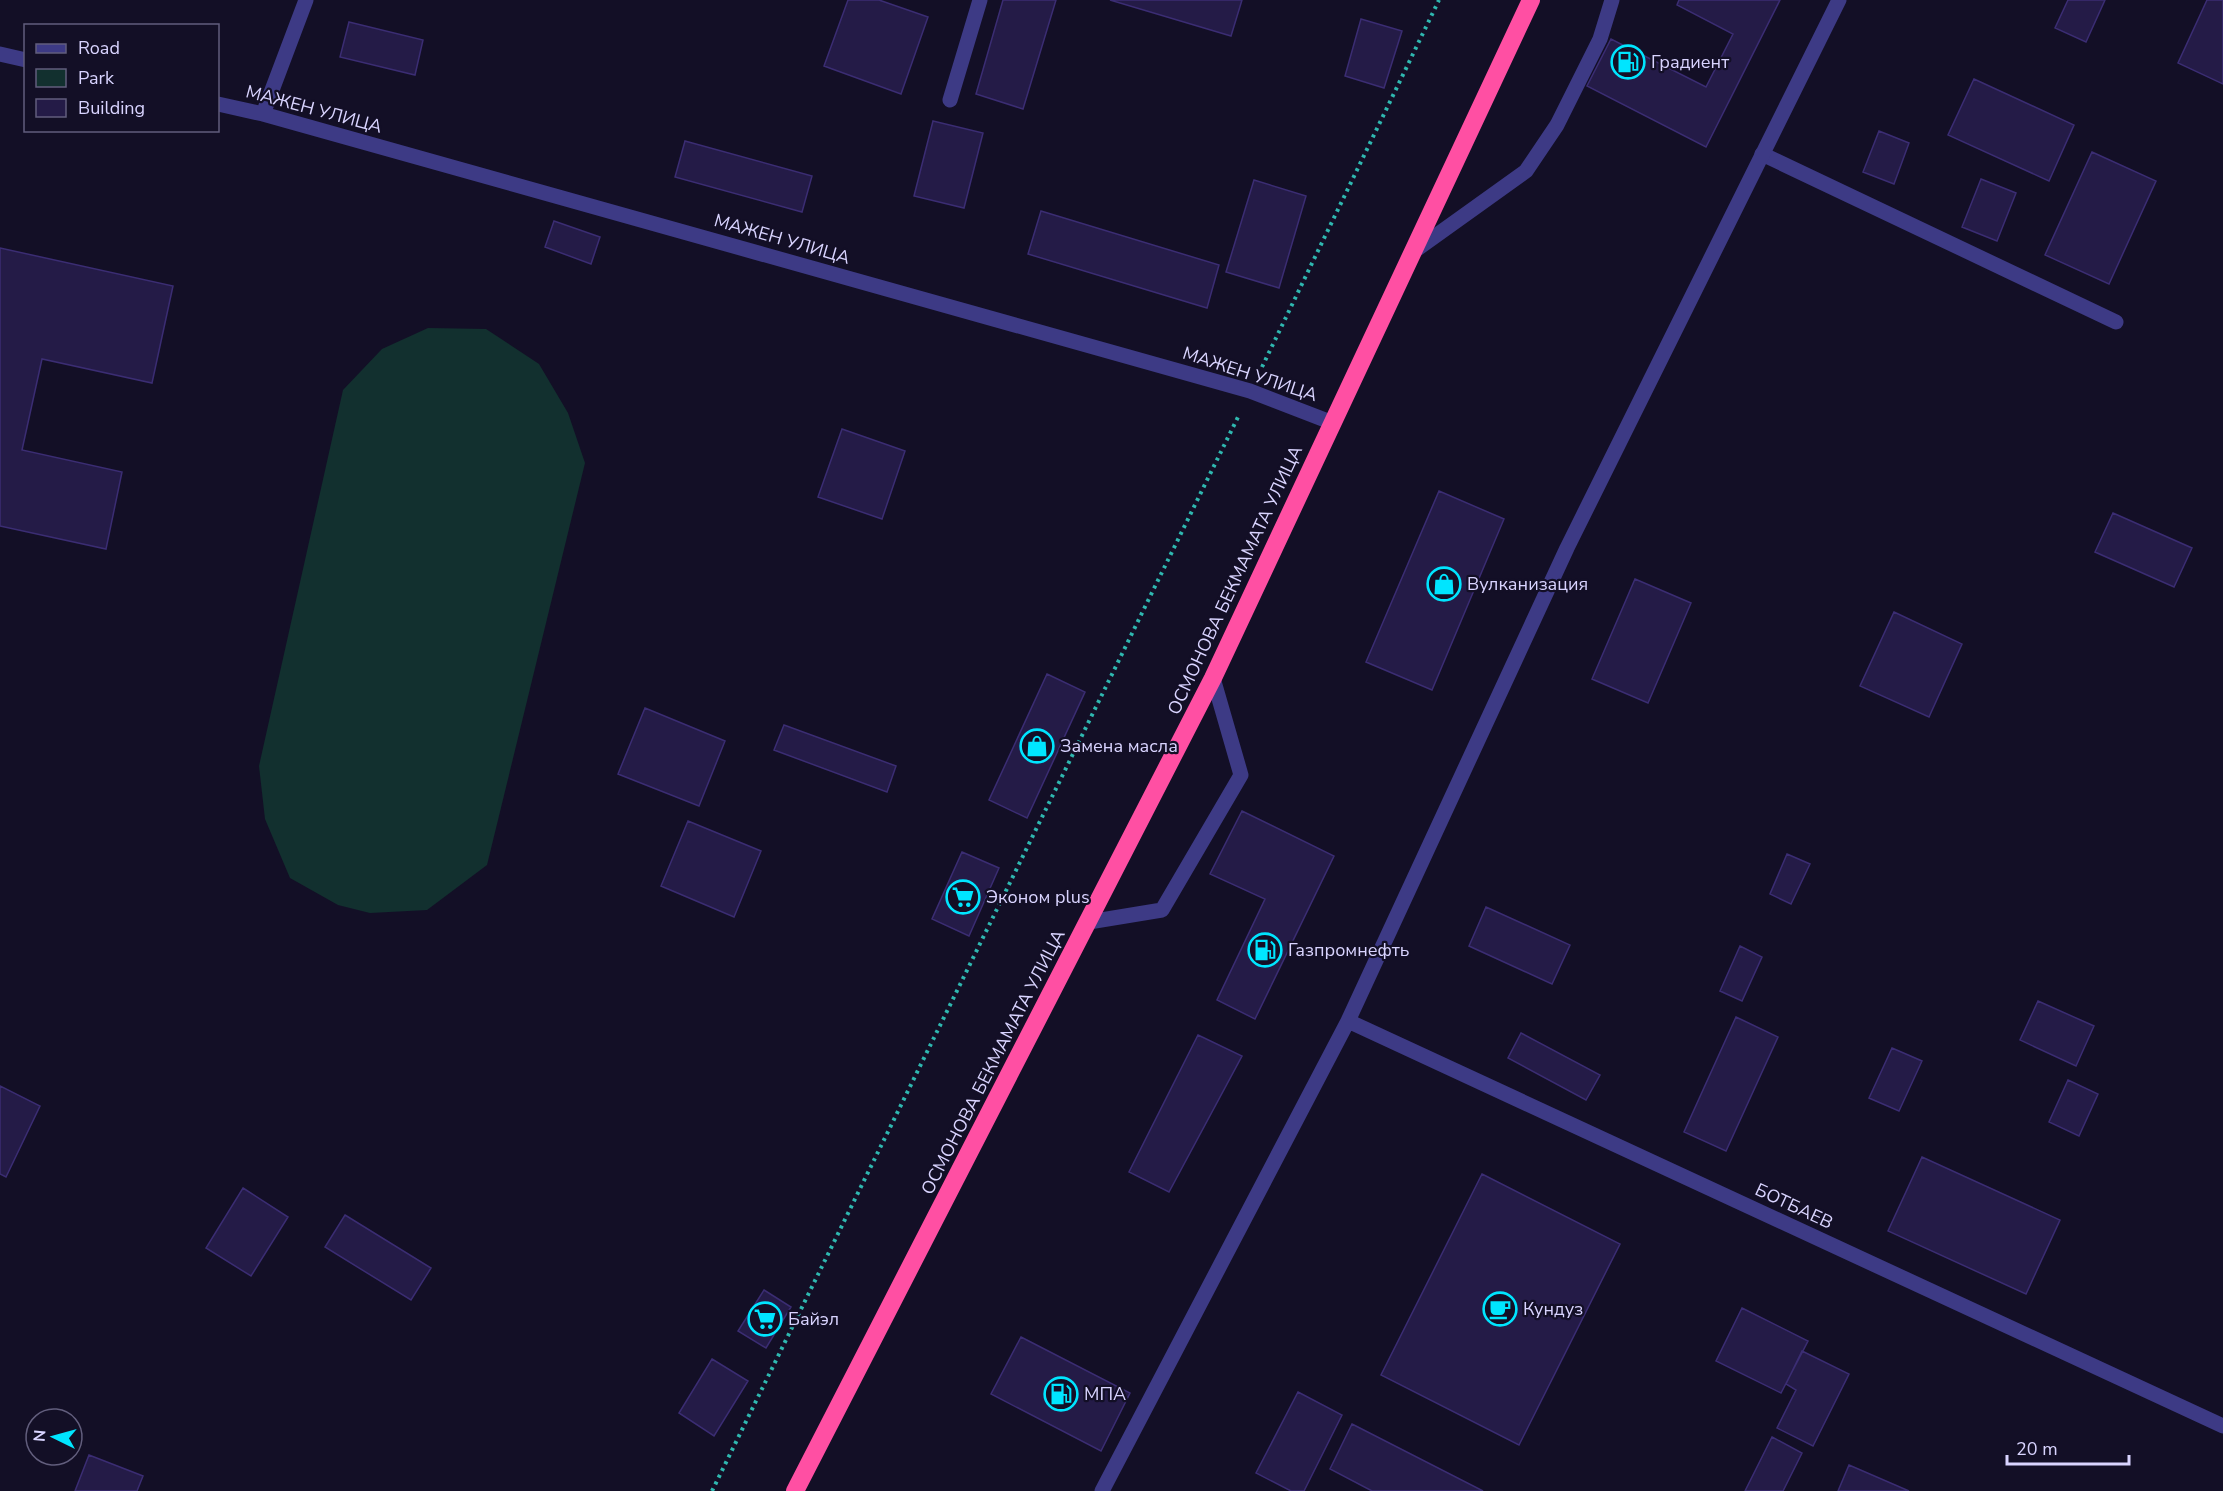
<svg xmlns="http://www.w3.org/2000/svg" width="2223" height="1491" viewBox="0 0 2223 1491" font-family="'Nunito Sans',sans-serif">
	<rect width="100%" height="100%" fill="#130f26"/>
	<!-- green -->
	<path fill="#12302f" d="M428,328L486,329L539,364L568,413L585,463L487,865L427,910L370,913L338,905L290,878L265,819L259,766L343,390L382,349Z"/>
	<!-- building -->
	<path fill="#241b47" stroke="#3b2d73" stroke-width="1.5" d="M848,0H879L928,17L901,94L824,66Z
		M1003,0H1056L1023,109L976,94Z
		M1110,0H1242L1231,36Z
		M1679,0H1780L1706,147L1587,86L1611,39L1706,87L1733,34L1677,5Z
		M2068,0H2105L2086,42L2055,28Z
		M2207,0H2223V84L2178,63Z
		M1361,19L1402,31L1384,88L1345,76Z
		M349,22L423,40L415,75L340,57Z
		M1974,79L2074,125L2049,181L1948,135Z
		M933,121L983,133L964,208L914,196Z
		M1879,131L1909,143L1894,184L1863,172Z
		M685,141L812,176L802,212L675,177Z
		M2092,152L2156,181L2109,284L2045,255Z
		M1981,179L2016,193L1997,241L1962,227Z
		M1254,180L1306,196L1279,288L1226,272Z
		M1041,211L1219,265L1207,308L1028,254Z
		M554,221L600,237L591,264L545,247Z
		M0,248L173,286L152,383L42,359L22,450L122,472L106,549L0,526Z
		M842,429L905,451L882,519L818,497Z
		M1439,491L1504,519L1432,690L1366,662Z
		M2113,513L2192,548L2174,587L2095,552Z
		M1635,579L1691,603L1648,703L1592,679Z
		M1894,612L1962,644L1929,717L1860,686Z
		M1047,674L1085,692L1027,818L989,800Z
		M645,708L725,741L699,806L618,774Z
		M784,725L896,766L887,792L774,750Z
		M1242,811L1334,856L1255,1019L1217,1000L1265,899L1210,874Z
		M688,821L761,851L734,917L661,886Z
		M962,852L999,868L969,936L932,919Z
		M1787,854L1810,864L1791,904L1770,894Z
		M1486,907L1570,945L1552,984L1469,946Z
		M1740,946L1762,957L1742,1001L1720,991Z
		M2038,1001L2094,1026L2076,1066L2020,1040Z
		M1736,1017L1778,1037L1726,1151L1684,1132Z
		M1521,1033L1600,1075L1586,1100L1508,1058Z
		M1198,1035L1242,1056L1169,1192L1129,1172Z
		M1892,1048L1922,1061L1899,1111L1869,1098Z
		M2068,1080L2098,1094L2079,1136L2049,1122Z
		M0,1086L40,1106L6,1177L0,1174Z
		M1922,1157L2060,1220L2026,1294L1888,1231Z
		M1482,1174L1620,1244L1519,1445L1381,1375Z
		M243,1188L288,1217L251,1276L206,1248Z
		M345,1215L431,1268L411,1300L325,1247Z
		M764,1290L791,1307L766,1348L738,1331Z
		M1742,1308L1808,1341L1781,1393L1716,1361Z
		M1021,1337L1130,1393L1101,1451L991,1394Z
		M1802,1351L1849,1374L1813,1446L1777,1428L1796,1390L1786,1384Z
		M712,1359L748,1381L714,1436L679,1413Z
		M1298,1392L1342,1415L1304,1491H1291L1256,1473Z
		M1352,1424L1483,1491H1372L1330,1469Z
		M1772,1437L1802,1453L1783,1491H1745Z
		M89,1455L143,1476L137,1491H75Z
		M1849,1465L1909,1491H1838Z"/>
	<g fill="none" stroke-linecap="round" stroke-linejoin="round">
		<!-- path -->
		<path stroke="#2fb8b0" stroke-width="4" stroke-dasharray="3 4.5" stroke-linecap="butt" d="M1262,367L1439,0
			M712,1491L1238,417"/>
		<!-- lane -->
		<path stroke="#3d3a85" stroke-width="15" d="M1762,154L2116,322
			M1413,252L1526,171L1557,125L1600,39L1612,0
			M1089,922L1162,910L1241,775L1213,678"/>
		<!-- street -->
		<path stroke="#3d3a85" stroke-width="15" d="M0,54L26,60
			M950,100L980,0
			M218,104L263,114L1250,391L1333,423
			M263,114L306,0
			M1348,1021L2223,1426
			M1102,1491L1348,1021L1567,548L1839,0"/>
		<!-- highway -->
		<path stroke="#ff4fa3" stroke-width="18" d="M795,1491L1213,678L1531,0"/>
	</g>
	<!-- icons -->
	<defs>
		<g id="fuel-ring" transform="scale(1.725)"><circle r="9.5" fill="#130f26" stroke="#00e5ff" stroke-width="1.5"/><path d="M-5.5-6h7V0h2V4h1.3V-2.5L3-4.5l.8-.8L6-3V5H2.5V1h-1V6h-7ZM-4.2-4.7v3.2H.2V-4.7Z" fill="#00e5ff"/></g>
		<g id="shop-ring" transform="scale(1.725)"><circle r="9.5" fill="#130f26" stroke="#00e5ff" stroke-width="1.5"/><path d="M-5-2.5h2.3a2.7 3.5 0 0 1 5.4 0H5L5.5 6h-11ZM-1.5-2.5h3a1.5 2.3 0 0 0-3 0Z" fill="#00e5ff"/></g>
		<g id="supermarket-ring" transform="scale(1.725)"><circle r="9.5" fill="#130f26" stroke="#00e5ff" stroke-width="1.5"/><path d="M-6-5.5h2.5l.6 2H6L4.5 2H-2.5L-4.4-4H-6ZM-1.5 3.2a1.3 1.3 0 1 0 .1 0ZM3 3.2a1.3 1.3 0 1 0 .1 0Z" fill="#00e5ff"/></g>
		<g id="cafe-ring" transform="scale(1.725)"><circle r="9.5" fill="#130f26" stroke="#00e5ff" stroke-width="1.5"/><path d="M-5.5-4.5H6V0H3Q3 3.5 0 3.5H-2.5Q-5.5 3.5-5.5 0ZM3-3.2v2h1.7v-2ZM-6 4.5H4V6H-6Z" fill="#00e5ff"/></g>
	</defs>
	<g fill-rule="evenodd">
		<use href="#fuel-ring" x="1628" y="62"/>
		<use href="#shop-ring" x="1444" y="584"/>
		<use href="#shop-ring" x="1037" y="746"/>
		<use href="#supermarket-ring" x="963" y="897"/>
		<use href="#fuel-ring" x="1265" y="950"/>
		<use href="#cafe-ring" x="1500" y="1309"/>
		<use href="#supermarket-ring" x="765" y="1319"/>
		<use href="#fuel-ring" x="1061" y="1394"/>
	</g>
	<g text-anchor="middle" stroke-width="4.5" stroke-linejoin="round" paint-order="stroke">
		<!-- poi labels -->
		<g font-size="18" fill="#d9d4ff" stroke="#130f26" text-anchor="start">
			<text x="1651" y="68">Градиент</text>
			<text x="1467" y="590">Вулканизация</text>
			<text x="1060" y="752">Замена масла</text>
			<text x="986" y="903">Эконом plus</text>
			<text x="1288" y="956">Газпромнефть</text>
			<text x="1523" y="1315">Кундуз</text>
			<text x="788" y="1325">Байэл</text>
			<text x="1084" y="1400">МПА</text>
		</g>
		<!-- street labels -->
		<g font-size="18" fill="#d9d4ff" stroke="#130f26">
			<text transform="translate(314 109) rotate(15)" y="6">МАЖЕН УЛИЦА</text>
			<text transform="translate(782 239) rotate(16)" y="6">МАЖЕН УЛИЦА</text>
			<text transform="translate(1250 374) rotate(18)" y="6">МАЖЕН УЛИЦА</text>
			<text transform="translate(1235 580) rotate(-65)" y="6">ОСМОНОВА БЕКМАМАТА УЛИЦА</text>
			<text transform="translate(993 1062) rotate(-63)" y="6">ОСМОНОВА БЕКМАМАТА УЛИЦА</text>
			<text transform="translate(1794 1206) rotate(25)" y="6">БОТБАЕВ</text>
		</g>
	</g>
	<!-- legend -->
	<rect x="24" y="24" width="195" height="108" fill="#130f26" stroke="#625e7d" stroke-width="1.5"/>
	<rect x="36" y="44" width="30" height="9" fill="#3d3a85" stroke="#625e7d" stroke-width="1.5"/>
	<text x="78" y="54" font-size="18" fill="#d9d4ff">Road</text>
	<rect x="36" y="69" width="30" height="18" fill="#12302f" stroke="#625e7d" stroke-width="1.5"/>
	<text x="78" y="84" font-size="18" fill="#d9d4ff">Park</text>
	<rect x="36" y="99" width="30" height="18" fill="#241b47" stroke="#625e7d" stroke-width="1.5"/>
	<text x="78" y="114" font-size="18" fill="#d9d4ff">Building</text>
	<!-- north arrow -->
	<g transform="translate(54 1437) rotate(275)"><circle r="28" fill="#130f26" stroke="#625e7d" stroke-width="1.5"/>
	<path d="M0-4.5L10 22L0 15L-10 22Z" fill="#00e5ff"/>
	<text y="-9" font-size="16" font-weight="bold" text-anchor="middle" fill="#d9d4ff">N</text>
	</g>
	<!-- scale -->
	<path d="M2007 1455v9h122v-9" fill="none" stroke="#d9d4ff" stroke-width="3"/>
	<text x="2016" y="1455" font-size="18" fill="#d9d4ff" stroke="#130f26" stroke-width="4.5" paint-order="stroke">20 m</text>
</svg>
